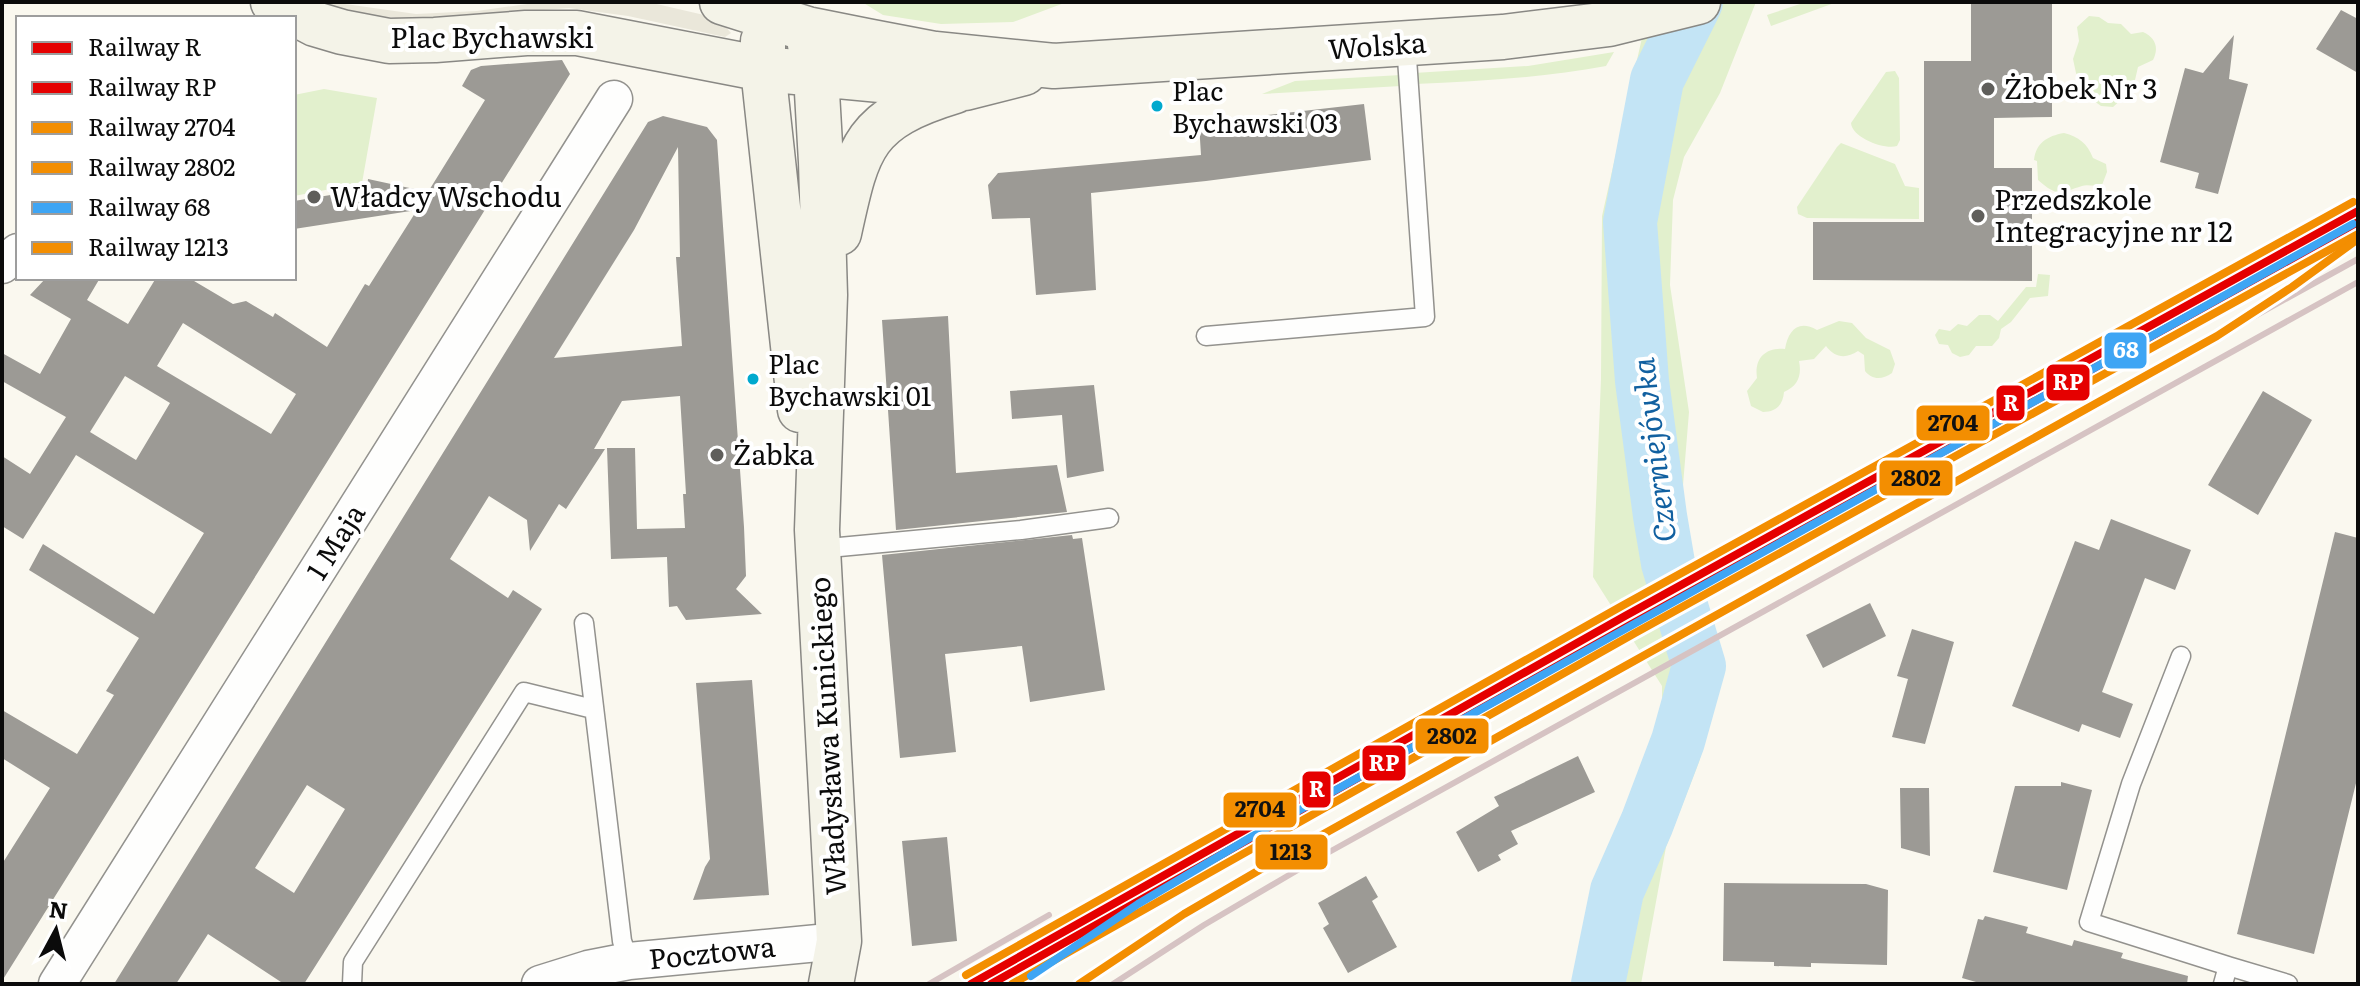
<svg xmlns="http://www.w3.org/2000/svg" width="2360" height="986" viewBox="0 0 2360 986" font-family="Literata,serif">
	<rect width="100%" height="100%" fill="#faf8ef"/>
	<!-- green -->
	<path fill="#e2f0cd" d="M862,2H1067L1013,22L941,24L883,15Z
		M1650,2H1756L1720,93L1684,157L1673,200L1670,285L1689,412L1680,522L1715,665L1713,713L1699,762L1666,847L1641,984H1578L1594,886L1662,729V686L1593,577L1601,379L1602,216Z
		M1806,2H1837L1771,26L1767,15Z
		M2089,16L2099,17L2108,23L2121,24L2131,34L2143,32C2156,38 2159,48 2153,60L2138,67L2135,80L2124,87L2123,98L2113,107L2101,106L2094,101L2090,91L2080,81L2076,73L2073,59L2079,41L2077,27Z
		M1614,52L1606,66C1543,78 1479,81 1415,84L1414,73L1528,66Z
		M1895,71L1899,78L1900,140L1897,146C1885,150 1852,138 1851,123L1886,72Z
		M1401,75V86L1262,94L1295,81Z
		M324,89L377,98L362,183L294,196V95Z
		M2064,133C2079,137 2087,143 2093,158L2106,164L2107,172L2102,185C2095,187 2087,184 2082,186C2060,193 2057,197 2038,180L2037,161L2034,160C2036,143 2047,136 2064,133Z
		M1841,143L1895,164L1905,186L1919,188V219L1807,218L1798,214L1797,207L1837,147Z
		M2038,274L2050,275L2048,296L2030,298L2011,322L2001,329L1999,338L1992,346H1976L1969,355L1960,357L1952,353L1948,345L1939,344L1935,335L1939,329L1950,331L1958,324L1967,326L1979,315H1990L1998,321L2026,287H2036Z
		M1839,321L1852,323L1866,338L1890,350L1895,364L1892,373C1882,380 1872,380 1865,371L1864,355L1858,351C1846,359 1835,358 1826,346L1814,359L1799,361C1802,375 1798,386 1784,392C1783,405 1776,412 1763,412L1751,406L1747,391L1757,378C1754,358 1766,347 1785,349C1788,331 1798,319 1817,330Z"/>
	<!-- plaza -->
	<path fill="#eae7da" d="M311,2H331L416,14L477,11L541,2H648L704,15L724,25L731,33L725,37L628,16L569,8L416,20L355,14Z"/>
	<g fill="none" stroke-linecap="round" stroke-linejoin="round">
		<!-- river -->
		<path stroke="#c3e4f5" stroke-width="54" d="M1598,984L1617,891L1647,823L1678,741L1699,666L1668,563L1660,516L1642,381L1630,222L1657,80L1696,2"/>
	</g>
	<!-- building -->
	<path fill="#9c9a95" fill-rule="evenodd" d="M1971,2H2052V117L1994,118V168H2032V281L1813,280V222H1924V61H1971Z
		M2341,10L2358,19V73L2316,49Z
		M2234,35L2229,79L2248,84L2218,194L2195,188L2199,173L2160,162L2185,68L2203,73Z
		M562,60L570,74L2,981V864L50,788L2,758V710L77,754L114,695L106,691L139,638L29,570L43,544L154,614L204,533L76,455L23,539L2,526V456L30,474L66,417L2,381V353L40,374L71,319L30,295L46,278H100L87,300L128,324L156,278H189L233,304L246,301L273,317L275,313L327,347L365,284L369,286L417,210L294,229V201L367,189L368,179L428,192L485,100L462,86L471,70L481,66ZM183,323L296,394L271,434L157,366ZM125,376L170,403L136,460L90,432Z
		M1364,104L1371,160L1206,181L1091,193L1096,290L1036,295L1030,218L992,219L988,185L998,173L1201,155L1199,123Z
		M663,116L707,127L717,140L744,527L746,576L736,589L762,614L686,620L677,606L669,607L667,557L611,559L607,448H635L637,529L685,528L683,494H686L680,396L622,401L594,449H605L566,509L559,504L530,551L527,520L489,496L450,559L508,598L513,590L542,609L304,984H284L208,934L176,984H114L648,122ZM678,147L680,257H676L682,346L554,358L634,230ZM307,785L345,809L294,893L255,868Z
		M948,316L956,473L1057,465L1067,512L896,530L882,320Z
		M1094,385L1104,471L1067,478L1062,415L1012,419L1010,391Z
		M2263,391L2312,420L2258,515L2208,485Z
		M2111,519L2191,550L2175,590L2145,578L2102,692L2133,704L2120,738L2082,724L2079,732L2012,706L2075,541L2099,550Z
		M2335,532L2358,538V775L2314,954L2237,934Z
		M1072,535L1073,539L1082,538L1105,690L1030,702L1022,646L945,654L956,752L900,758L882,555Z
		M1870,603L1886,636L1823,668L1806,635Z
		M1912,629L1954,642L1925,744L1892,737L1908,679L1897,676Z
		M752,680L769,895L693,900L705,867L710,859L696,683Z
		M1578,756L1595,792L1511,831L1518,844L1498,855L1501,860L1478,872L1456,832L1499,806L1494,797Z
		M2061,782L2092,790L2067,890L1993,872L2015,786H2061Z
		M1900,788H1929L1930,856L1901,848Z
		M947,837L957,941L912,946L902,841Z
		M1366,876L1378,897L1372,901L1397,947L1348,973L1323,928L1329,924L1318,903Z
		M1724,883L1866,884L1888,890L1887,965L1811,963V967L1774,966V962L1723,961Z
		M1985,916L2028,927L2026,933L2072,946L2074,940L2123,953L2121,958L2188,976L2187,984H1983L1962,978L1978,919L1983,920Z"/>
	<g fill="none" stroke-linecap="round" stroke-linejoin="round">
		<!-- lane casing -->
		<g stroke="#93928e" stroke-width="21">
			<path id="lane" d="M1206,336L1425,317L1406,44
				M818,549L1021,530L1109,518
				M584,623L622,941L629,961
				M2181,656L2131,784L2089,922L2228,966
				M352,984L353,962L524,692L593,709
				M2223,984L2228,966L2288,984"/>
		</g>
		<!-- street casing -->
		<g stroke="#93928e" stroke-width="39">
			<path id="street" d="M2,265L18,252
				M57,984L614,99
				M540,984L588,969L629,961L839,941"/>
		</g>
		<!-- secondary casing -->
		<g stroke="#898884" stroke-width="47">
			<path id="secondary" d="M273,2L315,24L342,32L389,41L435,40L526,33H577L763,69L965,88L1024,73
				M722,2L807,29L867,41L935,54L1054,66L1503,37L1609,24L1698,2
				M807,29L816,75L821,162L825,295L817,530L839,941L831,984
				M763,41V69L800,410
				M839,233C858,146 863,119 955,91"/>
		</g>
		<!-- lane -->
		<use href="#lane" stroke="#fefefd" stroke-width="18"/>
		<!-- street -->
		<use href="#street" stroke="#fefefd" stroke-width="36"/>
		<!-- secondary -->
		<use href="#secondary" stroke="#f4f3e8" stroke-width="44"/>
		<!-- rail -->
		<path stroke="#d6c3c3" stroke-width="6" d="M2168,364L2358,259
			M929,984L1049,915
			M1113,984L1204,925L1313,861L2358,282"/>
		<!-- rail-1 casing -->
		<g stroke="#fff" stroke-width="14">
			<path id="rail-1" d="M971,984L1625,616L2358,211"/>
		</g>
		<!-- rail-2 casing -->
		<g stroke="#fff" stroke-width="14">
			<path id="rail-2" d="M991,984L1630,625L2358,222"/>
		</g>
		<!-- rail-3 casing -->
		<g stroke="#fff" stroke-width="14">
			<path id="rail-3" d="M966,975L1620,607L2353,202"/>
		</g>
		<!-- rail-4 casing -->
		<g stroke="#fff" stroke-width="14">
			<path id="rail-4" d="M1012,984L1635,633L2358,234"/>
		</g>
		<!-- rail-5 casing -->
		<g stroke="#fff" stroke-width="14">
			<path id="rail-5" d="M1031,976L1138,904L1253,836L2353,224"/>
		</g>
		<!-- rail-6 casing -->
		<g stroke="#fff" stroke-width="14">
			<path id="rail-6" d="M1079,984L1184,914L1268,865L2217,336L2292,287L2358,239"/>
		</g>
		<!-- rail-1 -->
		<use href="#rail-1" stroke="#e50000" stroke-width="8"/>
		<!-- rail-2 -->
		<use href="#rail-2" stroke="#e50000" stroke-width="8"/>
		<!-- rail-3 -->
		<use href="#rail-3" stroke="#f38e01" stroke-width="8"/>
		<!-- rail-4 -->
		<use href="#rail-4" stroke="#f38e01" stroke-width="8"/>
		<!-- rail-5 -->
		<use href="#rail-5" stroke="#3ea5f4" stroke-width="8"/>
		<!-- rail-6 -->
		<use href="#rail-6" stroke="#f38e01" stroke-width="8"/>
	</g>
	<!-- markers -->
	<g fill="#5f5e5b" stroke="#fff" stroke-width="3">
		<circle cx="1988" cy="89" r="8"/>
		<circle cx="314" cy="197" r="8"/>
		<circle cx="1978" cy="216" r="8"/>
		<circle cx="717" cy="455" r="8"/>
	</g>
	<g fill="#00a9ce" stroke="#fff" stroke-width="3">
		<circle cx="1157" cy="106" r="7"/>
		<circle cx="753" cy="379" r="7"/>
	</g>
	<g text-anchor="middle" stroke-width="8" stroke-linejoin="round" paint-order="stroke">
		<!-- bus labels -->
		<g font-size="26" fill="#0b0b0b" stroke="#fff" text-anchor="start">
			<text x="1172" y="101">Plac<tspan x="1172" dy="32">Bychawski 03</tspan></text>
			<text x="768" y="374">Plac<tspan x="768" dy="32">Bychawski 01</tspan></text>
		</g>
		<!-- street labels -->
		<g font-size="28" fill="#0b0b0b" stroke="#fff">
			<text x="492" y="48">Plac Bychawski</text>
			<text transform="translate(1377 46) rotate(-4)" y="10">Wolska</text>
			<text transform="translate(336 542) rotate(-58)" y="10">1 Maja</text>
			<text transform="translate(828 736) rotate(-93)" y="10">Władysława Kunickiego</text>
			<text transform="translate(712 953) rotate(-6)" y="10">Pocztowa</text>
		</g>
		<!-- poi labels -->
		<g font-size="28" fill="#0b0b0b" stroke="#fff" text-anchor="start">
			<text x="2004" y="99">Żłobek Nr 3</text>
			<text x="330" y="207">Władcy Wschodu</text>
			<text x="1994" y="210">Przedszkole<tspan x="1994" dy="32">Integracyjne nr 12</tspan></text>
			<text x="733" y="465">Żabka</text>
		</g>
		<!-- water labels -->
		<g font-size="30" font-style="italic" fill="#1160a0" stroke="#fff">
			<text transform="translate(1655 450) rotate(-97)" y="10">Czerniejówka</text>
		</g>
	</g>
	<g stroke="#fff" stroke-width="3">
		<rect x="2103" y="331" width="45" height="39" rx="8" fill="#3ea5f4"/>
		<rect x="2045" y="363" width="46" height="39" rx="8" fill="#e50000"/>
		<rect x="1995" y="384" width="31" height="38" rx="8" fill="#e50000"/>
		<rect x="1915" y="404" width="76" height="38" rx="8" fill="#f38e01"/>
		<rect x="1878" y="459" width="76" height="38" rx="8" fill="#f38e01"/>
		<rect x="1414" y="717" width="76" height="38" rx="8" fill="#f38e01"/>
		<rect x="1361" y="744" width="46" height="38" rx="8" fill="#e50000"/>
		<rect x="1301" y="770" width="31" height="39" rx="8" fill="#e50000"/>
		<rect x="1222" y="791" width="76" height="38" rx="8" fill="#f38e01"/>
		<rect x="1254" y="833" width="75" height="38" rx="8" fill="#f38e01"/>
	</g>
	<g font-size="22" text-anchor="middle" font-weight="bold" fill="#fff">
		<text x="2126" y="358">68</text>
		<text x="2068" y="390">RP</text>
		<text x="2011" y="411">R</text>
		<text x="1384" y="771">RP</text>
		<text x="1317" y="797">R</text>
	</g>
	<g font-size="22" text-anchor="middle" font-weight="bold" fill="#111">
		<text x="1953" y="431">2704</text>
		<text x="1916" y="486">2802</text>
		<text x="1452" y="744">2802</text>
		<text x="1260" y="817">2704</text>
		<text x="1291" y="860">1213</text>
	</g>
	<!-- border -->
	<rect width="2360" height="986" fill="none" stroke="#0b0b0b" stroke-width="8"/>
	<!-- legend -->
	<rect x="16" y="16" width="280" height="264" fill="#ffffff" stroke="#9d9d9d" stroke-width="2"/>
	<rect x="32" y="42" width="40" height="12" fill="#e50000" stroke="#9d9d9d" stroke-width="2"/>
	<text x="88" y="56" font-size="24" fill="#0b0b0b">Railway R</text>
	<rect x="32" y="82" width="40" height="12" fill="#e50000" stroke="#9d9d9d" stroke-width="2"/>
	<text x="88" y="96" font-size="24" fill="#0b0b0b">Railway RP</text>
	<rect x="32" y="122" width="40" height="12" fill="#f38e01" stroke="#9d9d9d" stroke-width="2"/>
	<text x="88" y="136" font-size="24" fill="#0b0b0b">Railway 2704</text>
	<rect x="32" y="162" width="40" height="12" fill="#f38e01" stroke="#9d9d9d" stroke-width="2"/>
	<text x="88" y="176" font-size="24" fill="#0b0b0b">Railway 2802</text>
	<rect x="32" y="202" width="40" height="12" fill="#3ea5f4" stroke="#9d9d9d" stroke-width="2"/>
	<text x="88" y="216" font-size="24" fill="#0b0b0b">Railway 68</text>
	<rect x="32" y="242" width="40" height="12" fill="#f38e01" stroke="#9d9d9d" stroke-width="2"/>
	<text x="88" y="256" font-size="24" fill="#0b0b0b">Railway 1213</text>
	<!-- north arrow -->
	<g transform="translate(56 930) rotate(7)" stroke="#ffffff" stroke-width="6" paint-order="stroke">
	<path d="M0-6L14 30L0 20L-14 30Z" fill="#0b0b0b"/>
	<text y="-12" font-size="22" font-weight="bold" text-anchor="middle" fill="#0b0b0b">N</text>
	</g>
</svg>
